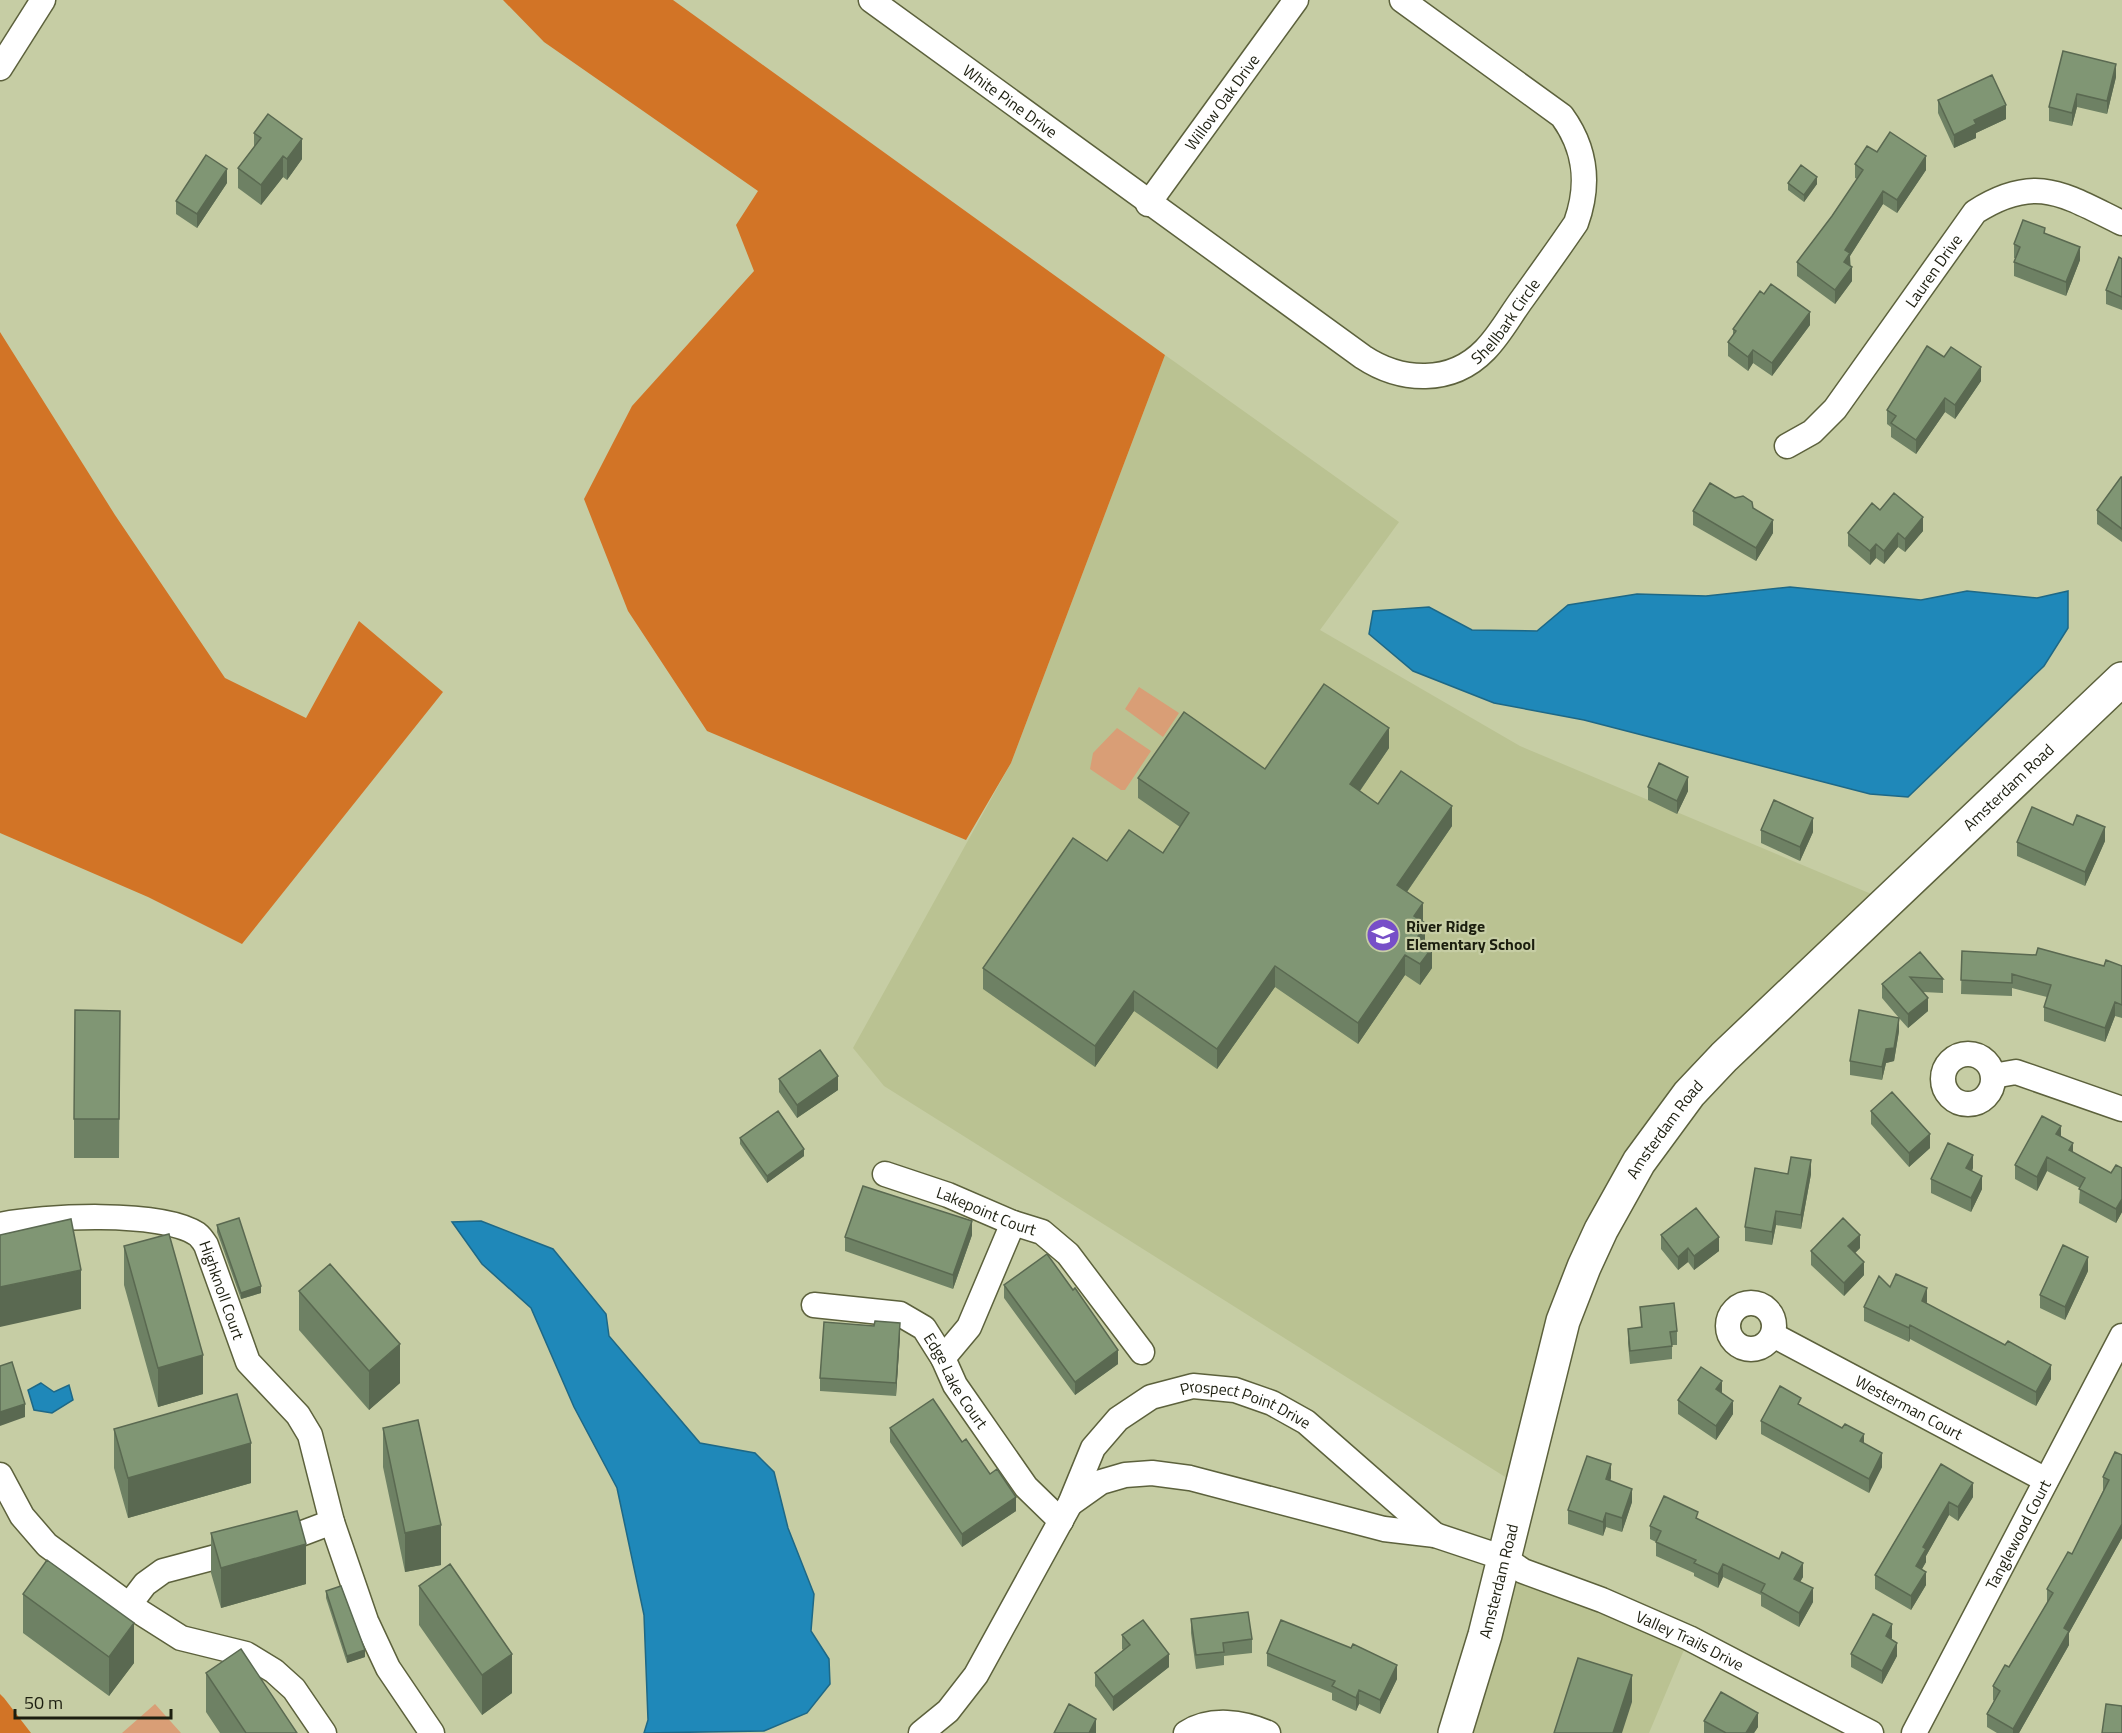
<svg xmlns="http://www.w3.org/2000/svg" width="2122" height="1733" viewBox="0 0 2122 1733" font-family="'Titillium Web',sans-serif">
	<rect width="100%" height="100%" fill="#c6cda4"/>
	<!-- built -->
	<path fill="#bac292" d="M1165,355L1399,522L1320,630L1520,746L1888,901L1639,1162L1510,1480L884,1086L853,1048L1011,763Z
		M1504,1558L1689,1638L1649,1733H1455Z"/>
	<!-- green -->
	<path fill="#d99e76" d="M1139,687L1179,713L1163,737L1125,709Z
		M1117,728L1151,751L1125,790H1121L1090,769L1093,753Z
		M155,1704L181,1733H122Z"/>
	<!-- forest -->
	<path fill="#d27426" d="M503,0H673L1165,355L1011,763L966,840L707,731L628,611L584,499L632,406L754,271L736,225L758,191L544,42Z
		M0,332L115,515L225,678L306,718L359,621L443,692L242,944L148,897L0,833Z
		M0,1694L4,1698L31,1733H0Z"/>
	<!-- water -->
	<path fill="#1f88b9" stroke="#1e6886" stroke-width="1.5" d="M1790,587L1921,600L1967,591L2037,598L2068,591V628L2044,666L1908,797L1870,794L1584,720L1494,703L1413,671L1369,634L1373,611L1429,607L1472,630L1537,631L1568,605L1637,594L1706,596Z
		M481,1221L553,1249L606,1314L609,1336L700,1443L755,1453L774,1472L788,1528L814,1594L811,1631L829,1659L830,1684L807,1713L764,1731L644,1733L648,1720L644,1615L617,1488L574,1407L531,1308L482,1264L452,1222Z
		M41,1383L54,1392L69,1385L73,1400L52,1413L34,1410L28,1390Z"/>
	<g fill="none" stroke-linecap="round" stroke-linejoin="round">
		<!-- minor casing -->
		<g stroke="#5c613c" stroke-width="27">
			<g id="minor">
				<path id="s1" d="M871,0L1363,357C1401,382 1451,385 1485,350C1500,335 1511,314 1523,298C1541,273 1559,248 1576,223C1590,184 1586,149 1562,116L1402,0"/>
				<path d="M0,68L43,0"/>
				<path id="s2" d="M1148,204L1296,0"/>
				<path id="s3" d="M1787,446L1812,432L1835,409L1975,212C2036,173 2064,195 2122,223"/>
				<circle cx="1968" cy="1079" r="25"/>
				<path d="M1993,1076L2016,1072L2122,1109"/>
				<path id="s4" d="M885,1174L948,1195L1013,1223L1042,1232L1068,1254L1142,1352"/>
				<path id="s5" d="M0,1225C42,1216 161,1210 197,1234C201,1237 204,1242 206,1245L248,1362L298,1415L310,1435L332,1522L366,1621L388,1668L432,1733"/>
				<circle cx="1751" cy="1326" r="23"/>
				<path id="s6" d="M814,1305L900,1314L924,1328L943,1358L955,1385L1026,1487L1061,1521"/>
				<path id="s7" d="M1773,1335L2046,1480"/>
				<path d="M943,1358L969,1327L1013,1223"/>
				<path d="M0,1475L22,1516L47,1545L129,1605L181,1638L246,1654L274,1671L294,1689L324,1733"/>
				<path id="s8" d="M1070,1504L1101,1482L1125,1475L1152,1473L1190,1478L1384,1529L1435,1535L1504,1558L1523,1571L1602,1600L1689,1638L1871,1733"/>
				<path d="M129,1605L145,1584L163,1571L295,1536L332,1522"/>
				<path id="s9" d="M921,1733L948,1711L976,1675L1070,1504L1093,1448L1118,1419L1151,1397L1193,1386L1235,1390L1272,1403L1306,1422L1435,1535"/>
				<path d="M1186,1733C1211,1717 1243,1722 1268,1733"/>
				<path id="s10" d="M1914,1733L2122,1336"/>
			</g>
		</g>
		<!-- secondary casing -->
		<g stroke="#5c613c" stroke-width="36">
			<g id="secondary">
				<path id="s11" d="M1455,1733L1485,1635L1563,1321L1584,1267L1601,1230L1639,1162L1689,1094L1724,1057L2122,679"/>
			</g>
		</g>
		<!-- minor -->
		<use href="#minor" stroke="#fff" stroke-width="24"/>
		<!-- secondary -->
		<use href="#secondary" stroke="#fff" stroke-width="33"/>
	</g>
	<!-- wall -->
	<path fill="#6e8164" d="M2063,51L2116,77L2107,114L2077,107L2072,126L2049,121V107Z
		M1938,100L2006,119L1976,133V138L1954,148L1938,113Z
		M254,133L302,159L287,180L283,177L261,205L238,188V168L254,147Z
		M1877,152L1926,170L1897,213L1883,204L1850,256L1852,281L1835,304L1797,276V262L1832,216L1857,179L1855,178V164Z
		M227,183L197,228L176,214V201Z
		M1788,183L1817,184L1804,202L1788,190Z
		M2045,233L2080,260L2066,296L2014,276V262L2015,258H2014V244Z
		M2122,259V310L2106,304V290Z
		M1810,325L1772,376L1753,363L1748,371L1728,356V342L1733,335V329Z
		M1944,357L1981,381L1955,419L1945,412L1916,454L1891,437V427L1887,424V410Z
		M2122,477V542L2097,524V510Z
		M1735,498L1753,508L1773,533L1756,561L1693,525V511Z
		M1880,510L1923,531L1905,552L1898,547L1884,564L1876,558L1870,565L1848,546V533Z
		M1389,748L1360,791L1378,804L1452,826L1407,892L1423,922L1425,943L1432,968L1420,985L1405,975L1358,1044L1275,987L1217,1069L1134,1011L1095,1067L983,989V968L1107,861L1163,853L1180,827L1138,798V778L1265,769Z
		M1648,787L1688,791L1677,814L1648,800Z
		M1761,830L1813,832L1800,861L1761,843Z
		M2105,841L2085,886L2017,856V842Z
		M1962,951L2104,966H2122V1018L2115,1016L2105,1042L2044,1021V1007L2047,997L2012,988V996L1961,994Z
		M1920,952L1943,979V993L1923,992L1928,1011L1908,1028L1899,1018V1031L1894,1061L1886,1063L1882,1080L1850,1075V1061L1899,1018L1882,998V984Z
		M120,1011L119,1158H74V1119Z
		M779,1079L838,1090L797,1118L779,1092Z
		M1871,1111L1930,1148L1909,1167L1871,1124Z
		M2061,1136L2073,1153L2111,1173L2122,1168V1212L2116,1223L2079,1203L2080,1188L2047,1171L2037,1191L2015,1179V1165Z
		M740,1138L804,1156L767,1183L740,1144Z
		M1973,1168L1972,1171L1982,1189L1971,1212L1931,1193V1179Z
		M1788,1174H1811L1801,1229L1776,1225L1772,1245L1745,1241V1227Z
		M217,1225L261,1293L241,1299L217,1232Z
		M972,1235L953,1289L845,1251V1237Z
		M1661,1235L1719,1251L1694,1270L1688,1262L1678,1270L1661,1249Z
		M124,1246L203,1394L158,1407L124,1285Z
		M1860,1248L1855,1253L1864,1275L1844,1296L1811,1265V1251Z
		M2088,1271L2065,1320L2040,1308V1295Z
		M1004,1285L1118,1364L1075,1395L1004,1298Z
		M1890,1287L1927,1302L1926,1303L2051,1379L2036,1406L1910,1339L1909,1342L1864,1321V1307Z
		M299,1291L400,1383L369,1410L299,1330Z
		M1640,1307L1677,1331V1345H1672V1359L1630,1364L1628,1343V1329L1641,1328Z
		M900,1336L896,1396L820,1391V1378Z
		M1722,1393L1733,1414L1716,1440L1678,1414V1400Z
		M1801,1406L1864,1443L1882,1467L1869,1493L1761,1434V1421Z
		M383,1428L441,1565L405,1572L383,1467Z
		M890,1428L962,1442L1016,1511L962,1547L890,1442Z
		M114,1429L251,1483L128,1518L114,1468Z
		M2122,1455V1538L2069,1633V1645L2019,1733H1997L1987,1727V1714L1994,1701L1993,1700V1686L2009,1667L2047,1603V1589L2072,1554L2103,1491V1477Z
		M1941,1464L1973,1497L1958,1521L1949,1515L1926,1556V1562L1922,1569L1926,1585L1911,1610L1875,1589V1575Z
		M1611,1478L1610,1481L1632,1502L1622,1532L1606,1527L1603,1536L1568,1524V1510Z
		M1698,1520L1803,1577L1800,1582L1813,1602L1799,1627L1761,1606V1595L1723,1577L1718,1588L1694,1576V1573L1656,1556V1542L1650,1539V1526Z
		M211,1533L306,1584L221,1608L211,1573Z
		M419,1586L512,1693L482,1715L419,1625Z
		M326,1591L365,1657L347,1663L326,1598Z
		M23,1594L134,1663L109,1696L23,1633Z
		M1191,1619L1252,1639V1653L1224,1656V1665L1196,1669L1191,1633Z
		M1122,1635L1169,1667L1113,1711L1095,1686V1673L1123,1650L1122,1649Z
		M1892,1638L1891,1639L1897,1656L1882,1684L1851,1667V1654Z
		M1267,1653L1397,1679L1380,1714L1359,1704L1356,1711L1332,1700V1693L1267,1666Z
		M206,1673L297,1733H220L206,1712Z
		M1704,1721L1758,1727L1754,1733H1704Z"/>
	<!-- shaded-wall -->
	<path fill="#5a6951" d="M2116,64V77L2107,114V101Z
		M2077,94V107L2072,126V113Z
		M2006,105V119L1976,133V138L1954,148V135L1974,120Z
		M302,139V159L287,180V159Z
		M283,156V177L261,205V185Z
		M1926,156V170L1897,213V200Z
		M227,169V183L197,228V214Z
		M1817,177V184L1804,202V195Z
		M1883,191V204L1850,256V267L1844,262L1845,250Z
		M2080,247V260L2066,296V282Z
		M1852,267V281L1835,304V290Z
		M1810,312V325L1772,376V363Z
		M1753,350V363L1748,371V357Z
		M1981,367V381L1955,419V405Z
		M1945,398V412L1916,454V440Z
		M1923,517V531L1905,552V539Z
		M1773,520V533L1756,561V548Z
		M1898,533V547L1884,564V551Z
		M1876,544V558L1870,565V551Z
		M1389,728V748L1350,805V784Z
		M1688,777V791L1677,814V801Z
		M1452,806V826L1397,906V885Z
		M1813,818V832L1800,861V847Z
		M2105,827V841L2085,886V872Z
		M1423,903V923L1414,916Z
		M1425,923V944L1417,938Z
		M1432,948V968L1420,985V964Z
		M1405,955V975L1358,1044V1023Z
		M1275,966V987L1217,1069V1049Z
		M1134,991V1011L1095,1067V1046Z
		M1928,998V1011L1908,1028V1014Z
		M2115,1002V1016L2105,1042V1028Z
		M1899,1018V1031L1894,1061L1886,1063L1882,1080V1067L1886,1049Z
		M838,1076V1090L797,1118V1105Z
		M2061,1126V1139L2056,1134Z
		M1930,1134V1148L1909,1167V1153Z
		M2073,1143V1157L2069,1150Z
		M804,1149V1156L767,1183V1176Z
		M1973,1155V1168L1966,1182V1168Z
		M2047,1157V1171L2037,1191V1177Z
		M1811,1160V1174L1801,1229V1215Z
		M1982,1176V1189L1971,1212V1198Z
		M2122,1199V1212L2116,1223V1209Z
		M1776,1211V1225L1772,1245V1232Z
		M972,1221V1235L953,1289V1275Z
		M1860,1235V1248L1848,1260V1246Z
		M1719,1237V1251L1694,1270V1256Z
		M1688,1248V1262L1678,1270V1257Z
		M2088,1257V1271L2065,1320V1307Z
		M1864,1262V1275L1844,1296V1283Z
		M81,1270V1309L0,1327V1287Z
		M261,1286V1293L241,1299V1293Z
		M1927,1288V1302L1922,1314V1301Z
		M900,1323V1336L896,1396V1383Z
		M1910,1325V1339L1909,1342V1328Z
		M400,1344V1383L369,1410V1371Z
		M1118,1350V1364L1075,1395V1382Z
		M203,1355V1394L158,1407V1368Z
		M2051,1365V1379L2036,1406V1392Z
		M1722,1381V1395L1716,1389Z
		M1733,1401V1414L1716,1440V1426Z
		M25,1404V1417L0,1426V1412Z
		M1864,1434V1448L1860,1441Z
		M251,1443V1483L128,1518V1478Z
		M1882,1453V1467L1869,1493V1479Z
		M1611,1464V1478L1606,1493V1479Z
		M1973,1483V1497L1958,1521V1507Z
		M1632,1489V1502L1622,1532V1518Z
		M1016,1497V1511L962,1547V1534Z
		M1949,1502V1515L1926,1556V1562L1916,1579V1566L1923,1547Z
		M1606,1513V1527L1603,1536V1522Z
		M2122,1524V1538L2069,1633V1645L2019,1733H2013V1729L2064,1628Z
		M441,1525V1565L405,1572V1533Z
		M306,1544V1584L221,1608V1568Z
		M1803,1563V1577L1794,1592V1579Z
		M1723,1564V1577L1718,1588V1574Z
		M1926,1572V1585L1911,1610V1596Z
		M1813,1588V1602L1799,1627V1613Z
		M134,1623V1663L109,1696V1657Z
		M1892,1624V1638L1886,1650V1636Z
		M1897,1643V1656L1882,1684V1671Z
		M365,1650V1657L347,1663V1656Z
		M512,1654V1693L482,1715V1675Z
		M1169,1654V1667L1113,1711V1697Z
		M1397,1665V1679L1380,1714V1700Z
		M1632,1675V1702L1622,1733H1613Z
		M1359,1690V1704L1356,1711V1698Z
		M1758,1713V1727L1754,1733H1746Z
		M1096,1719V1733H1089Z"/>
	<!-- building -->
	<path fill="#809674" stroke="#5a6951" stroke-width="1.5" d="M2063,51L2116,64L2107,101L2077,94L2072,113L2049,107Z
		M1992,75L2006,105L1974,120L1976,124L1954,135L1938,100Z
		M268,114L302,139L287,159L283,156L261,185L238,168L261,138L254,133Z
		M1890,132L1926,156L1897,200L1883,191L1845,250L1850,253L1844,262L1852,267L1835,290L1797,262L1832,216L1863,170L1855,164L1867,146L1877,152Z
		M206,155L227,169L197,214L176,201Z
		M1801,165L1817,177L1804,195L1788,183Z
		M2023,220L2045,228L2044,233L2080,247L2066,282L2014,262L2020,247L2014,244Z
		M2119,257L2122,259V297L2106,290Z
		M1771,284L1810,312L1772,363L1753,350L1748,357L1728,342L1736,331L1733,329L1760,291L1764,294Z
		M1927,346L1944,357L1951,347L1981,367L1955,405L1945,398L1916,440L1891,423L1896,416L1887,410Z
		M2121,477H2122V529L2097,510Z
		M1710,483L1735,498L1743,496L1752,502L1753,508L1773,520L1756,548L1693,511Z
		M1894,493L1923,517L1905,539L1898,533L1884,551L1876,544L1870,551L1848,533L1872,503L1880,510Z
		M1324,684L1389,728L1350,784L1378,804L1401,771L1452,806L1397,885L1423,903L1414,916L1425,923L1417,938L1432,948L1420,964L1405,955L1358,1023L1275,966L1217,1049L1134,991L1095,1046L983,968L1073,838L1107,861L1129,830L1163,853L1189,813L1138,778L1184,712L1265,769Z
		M1659,763L1688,777L1677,801L1648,787Z
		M1774,800L1813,818L1800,847L1761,830Z
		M2032,807L2073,825L2077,815L2105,827L2085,872L2017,842Z
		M2038,948L2104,966L2106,960L2122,966V1005L2115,1002L2105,1028L2044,1007L2051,985L2012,974V983L1961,980L1962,951L2036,955Z
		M1920,952L1943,979L1910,977L1928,998L1908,1014L1882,984Z
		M75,1010L120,1011L119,1119H74Z
		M1859,1010L1899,1018L1894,1048L1886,1049L1882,1067L1850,1061Z
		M820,1050L838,1076L797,1105L779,1079Z
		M1892,1092L1930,1134L1909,1153L1871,1111Z
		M778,1111L804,1149L767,1176L740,1138Z
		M2042,1116L2061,1126L2056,1134L2073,1143L2069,1150L2111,1173L2116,1165L2122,1168V1199L2116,1209L2079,1189L2085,1178L2047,1157L2037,1177L2015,1165Z
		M1948,1143L1973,1155L1966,1168L1982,1176L1971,1198L1931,1179Z
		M1791,1157L1811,1160L1801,1215L1776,1211L1772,1232L1745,1227L1755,1168L1788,1174Z
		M863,1186L972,1221L953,1275L845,1237Z
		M1696,1208L1719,1237L1694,1256L1688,1248L1678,1257L1661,1235Z
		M239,1218L261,1286L241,1293L217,1225Z
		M1843,1218L1860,1235L1848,1246L1864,1262L1844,1283L1811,1251Z
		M71,1219L81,1270L0,1287V1235Z
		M169,1234L203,1355L158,1368L124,1246Z
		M2063,1245L2088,1257L2065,1307L2040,1295Z
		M1047,1254L1073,1290L1075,1288L1118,1350L1075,1382L1004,1285Z
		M330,1264L400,1344L369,1371L299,1291Z
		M1896,1274L1927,1288L1922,1301L2005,1345L2008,1341L2051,1365L2036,1392L1910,1325L1909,1328L1864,1307L1879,1276L1890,1287Z
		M1674,1303L1677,1331L1670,1332L1672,1346L1630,1351L1628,1329L1642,1327L1640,1307Z
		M875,1321L900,1323L896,1383L820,1378L824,1322L874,1326Z
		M12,1362L25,1404L0,1412V1366Z
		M1701,1367L1722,1381L1716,1389L1733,1401L1716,1426L1678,1400Z
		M1780,1386L1801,1398L1798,1404L1842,1428L1845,1424L1864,1434L1860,1441L1882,1453L1869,1479L1761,1421Z
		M237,1394L251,1443L128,1478L114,1429Z
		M933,1399L962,1442L966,1439L990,1474L997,1469L1016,1497L962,1534L890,1428Z
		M418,1420L441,1525L405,1533L383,1428Z
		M2115,1452L2122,1455V1524L2064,1628L2069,1631L2013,1729L1987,1714L2000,1691L1993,1686L2005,1665L2009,1667L2053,1593L2047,1589L2068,1552L2072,1554L2109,1480L2103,1477Z
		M1587,1456L1611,1464L1606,1479L1632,1489L1622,1518L1606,1513L1603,1522L1568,1510Z
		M1941,1464L1973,1483L1958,1507L1949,1502L1923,1547L1926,1549L1916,1566L1926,1572L1911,1596L1875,1575Z
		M1664,1496L1698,1512L1696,1518L1779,1559L1782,1552L1803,1563L1794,1579L1813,1588L1799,1613L1761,1592L1765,1584L1723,1564L1718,1574L1694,1563L1696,1560L1656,1542L1661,1531L1650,1526Z
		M297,1511L306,1544L221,1568L211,1533Z
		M47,1560L134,1623L109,1657L23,1594Z
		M450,1564L512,1654L482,1675L419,1586Z
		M341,1586L365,1650L347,1656L326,1591Z
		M1248,1612L1252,1639L1223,1643L1224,1652L1196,1655L1191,1619Z
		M1873,1614L1892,1624L1886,1636L1897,1643L1882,1671L1851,1654Z
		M1143,1620L1169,1654L1113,1697L1095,1673L1130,1645L1122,1635Z
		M1281,1620L1351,1648L1353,1644L1397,1665L1380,1700L1359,1690L1356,1698L1332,1686L1335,1681L1267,1653Z
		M241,1649L297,1733H246L206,1673Z
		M1578,1658L1632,1675L1613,1733H1554Z
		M1721,1692L1758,1713L1746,1733H1726L1704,1721Z
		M1069,1704L1096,1719L1089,1733H1054Z
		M2106,1704L2122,1706V1733H2102Z"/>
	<!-- icons -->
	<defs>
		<g id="school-disc" transform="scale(1.725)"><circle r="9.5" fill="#774fc8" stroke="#c6cda4"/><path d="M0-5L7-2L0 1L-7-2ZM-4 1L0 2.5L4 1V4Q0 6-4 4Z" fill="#fff"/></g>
	</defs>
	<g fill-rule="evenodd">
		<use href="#school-disc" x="1383" y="935"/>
	</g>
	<g text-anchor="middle" stroke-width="4.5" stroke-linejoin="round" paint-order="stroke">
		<!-- street labels -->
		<g font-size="16" fill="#1c1e0f" stroke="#c6cda4">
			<text dy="6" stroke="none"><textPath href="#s1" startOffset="172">White Pine Drive</textPath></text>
			<text dy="6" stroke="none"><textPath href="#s2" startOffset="126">Willow Oak Drive</textPath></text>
			<text dy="6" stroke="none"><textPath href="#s3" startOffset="231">Lauren Drive</textPath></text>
			<text dy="6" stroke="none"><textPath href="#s1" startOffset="776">Shellbark Circle</textPath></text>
			<text dy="6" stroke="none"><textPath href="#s11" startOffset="1130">Amsterdam Road</textPath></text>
			<text dy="6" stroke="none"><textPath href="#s11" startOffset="644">Amsterdam Road</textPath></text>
			<text dy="6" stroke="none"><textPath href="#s4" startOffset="108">Lakepoint Court</textPath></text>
			<text dy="6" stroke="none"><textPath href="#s5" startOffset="262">Highknoll Court</textPath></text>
			<text dy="6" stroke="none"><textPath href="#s6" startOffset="176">Edge Lake Court</textPath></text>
			<text dy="6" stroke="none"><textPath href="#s7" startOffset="154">Westerman Court</textPath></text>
			<text dy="6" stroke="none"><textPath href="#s9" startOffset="513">Prospect Point Drive</textPath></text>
			<text dy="6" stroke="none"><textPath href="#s10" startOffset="224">Tanglewood Court</textPath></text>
			<text dy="6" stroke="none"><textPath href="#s11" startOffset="158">Amsterdam Road</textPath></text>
			<text dy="6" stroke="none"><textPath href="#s8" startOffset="657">Valley Trails Drive</textPath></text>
		</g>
		<!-- poi labels -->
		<g font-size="16" font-weight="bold" fill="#1c1e0f" stroke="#c6cda4" text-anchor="start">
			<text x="1406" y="932">River Ridge<tspan x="1406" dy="18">Elementary School</tspan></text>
		</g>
	</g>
	<!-- scale -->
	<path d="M15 1709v9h156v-9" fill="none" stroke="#1c1e0f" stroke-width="3"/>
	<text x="24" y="1709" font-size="18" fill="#1c1e0f" stroke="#c6cda4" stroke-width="4.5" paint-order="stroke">50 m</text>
</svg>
